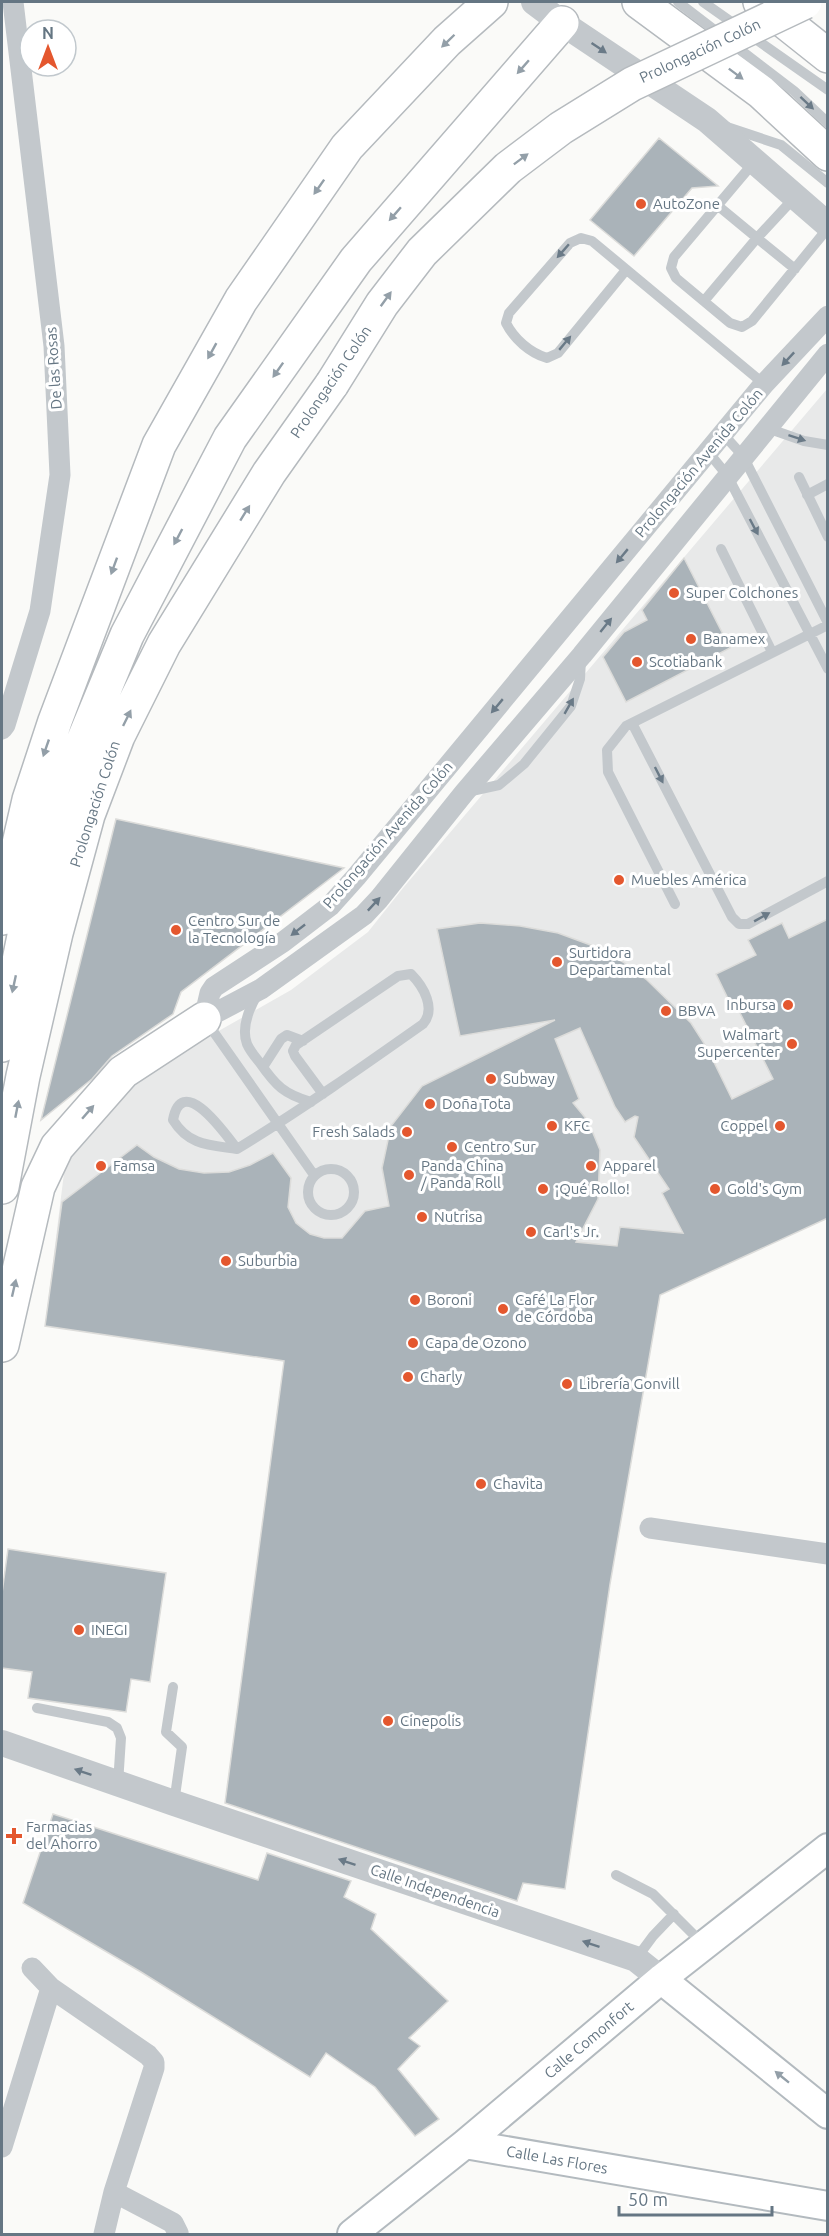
<svg xmlns="http://www.w3.org/2000/svg" width="829" height="2236" viewBox="0 0 829 2236" font-family="Ubuntu,sans-serif">
	<rect width="100%" height="100%" fill="#fafaf8"/>
	<!-- built -->
	<path fill="#e8e9e9" d="M827,389V1218L660,1295L610,1584L565,1889L524,1883L517,1901L225,1803L284,1361L45,1326L64,1173L88,1121L162,1063L291,990L368,932L403,888Z"/>
	<!-- building -->
	<path fill="#aab3b9" stroke="#dcdcda" stroke-width="1.5" fill-rule="evenodd" d="M659,138L718,186L692,188L634,256L590,220Z
		M684,558L730,648L626,702L603,657L624,632L647,620L642,610Z
		M116,819L344,868L181,992L173,1014L112,1056L92,1079L41,1120Z
		M828,919V1218L660,1295L610,1584L565,1889L523,1883L517,1901L225,1803L284,1361L45,1326L62,1202L137,1145L154,1157L179,1169L204,1173L229,1172L250,1165L273,1153L291,1178L288,1207L296,1223L310,1234L324,1238H342L365,1211L389,1206L382,1168L391,1126L422,1086L555,1020L460,1036L437,929L480,923L520,926L558,933L596,947L623,962L647,980L691,1023L707,1048L732,1099L773,1079L737,1007L733,1009L716,974L756,955L748,940L782,923L789,938ZM580,1028L615,1107L625,1122L635,1116L638,1117L634,1137L669,1189L662,1193L683,1233L620,1227L617,1246L576,1242L598,1199L600,1150L588,1121L573,1103L579,1099L555,1039Z
		M8,1549L166,1573L150,1682L131,1679L126,1712L28,1698L32,1672L2,1668V1593Z
		M53,1814L258,1880L267,1853L351,1881L344,1897L376,1914L371,1929L448,2001L409,2038L420,2046L398,2069L439,2119L415,2136L375,2087L326,2053L310,2077L141,1972L23,1903Z"/>
	<g fill="none" stroke-linecap="round" stroke-linejoin="round">
		<!-- secondary casing -->
		<g stroke="#b3babf" stroke-width="32">
			<path id="secondary" d="M661,1979L828,2114
				M465,2144L828,2206
				M352,2234L465,2144L661,1979L828,1848"/>
		</g>
		<!-- primary casing -->
		<g stroke="#b5babe" stroke-width="36">
			<path id="primary" d="M2,918L29,800L55,721L159,445L241,300L347,147L447,41L491,2
				M2,1045L26,926L57,804L127,635L230,438L356,260L562,23
				M2,1187L23,1076L56,933L88,815L118,736L164,644L269,473L332,384
				M2,1345L38,1187L57,1147L123,1072L204,1019"/>
		</g>
		<!-- trunk casing -->
		<g stroke="#b4b9bd" stroke-width="36">
			<path id="trunk" d="M639,2L761,92L828,154
				M760,2L828,56"/>
		</g>
		<!-- service -->
		<path stroke="#c3c8cc" stroke-width="10" d="M678,2L794,91L828,123
			M703,2L828,90
			M727,127L781,145L828,183
			M755,161L674,257L671,268L676,278L730,323L742,327L752,321L828,228
			M717,205L757,238L795,197
			M626,270L558,353L547,358C530,353 514,339 506,323L509,313L570,243L581,238L592,241L764,384
			M704,301L757,238L795,269
			M767,428L804,441L828,445
			M723,434L743,456L828,623
			M708,452L727,475L828,669
			M799,477L828,537
			M807,495L828,484
			M721,549L772,652
			M632,723L732,917L739,924H748L828,881
			M467,792L499,785L524,764L571,706L580,679L581,659
			M675,904L608,772L607,750L626,726L828,625
			M257,995C249,1009 241,1028 247,1044C250,1051 256,1058 260,1063C276,1086 284,1094 311,1102
			M206,1021L314,1175
			M263,1067L281,1039L287,1035L303,1041
			M237,1149C226,1135 182,1071 173,1120C189,1146 210,1145 237,1149C301,1110 362,1067 423,1024C436,1009 424,987 411,974L398,976L296,1045L293,1051L295,1056L323,1094
			M308 1192a23 23 0 1 1 46 0a23 23 0 1 1-46 0Z
			M173,1687L166,1732L182,1747L174,1803
			M37,1708L108,1722L117,1728L121,1738L118,1784
			M616,1875L653,1894L704,1945
			M636,1959L653,1936L674,1914"/>
		<!-- minor -->
		<path stroke="#c3c8cc" stroke-width="21" d="M2,729L5,725L40,611L60,475L54,346L13,2
			M204,1019L210,993L214,987L283,942L330,906L356,877L764,384L828,316
			M204,1019L261,989L364,915L379,899L464,793L582,655L828,354
			M650,1528L828,1554
			M32,1968L51,1988L148,2055L154,2062V2068L114,2192L104,2234
			M2,2147L51,1988
			M114,2192L173,2223L178,2233L177,2234"/>
		<!-- tertiary -->
		<path stroke="#c3c8cc" stroke-width="26" d="M534,2L562,23L707,120L828,225
			M2,1743L174,1803L636,1959L661,1979"/>
		<!-- secondary -->
		<use href="#secondary" stroke="#fff" stroke-width="28"/>
		<!-- primary -->
		<use href="#primary" stroke="#fff" stroke-width="33"/>
		<!-- trunk -->
		<use href="#trunk" stroke="#fff" stroke-width="33"/>
		<!-- primary-bridge casing -->
		<g stroke="#b5babe" stroke-width="36" stroke-linecap="butt">
			<path id="primary-bridge" d="M332,384L382,304L422,252L508,168L561,128L632,84L805,2"/>
		</g>
		<!-- primary-bridge -->
		<use href="#primary-bridge" stroke="#fff" stroke-width="33"/>
	</g>
	<!-- one-way arrows -->
	<defs><path id="oneway-solid" d="M-6-.8H1V-3.2L6.5 0L1 3.2V.8H-6Z" transform="scale(1.5)"/></defs>
	<g fill="#939fa8">
		<use href="#oneway-solid" transform="translate(448 41) rotate(136)"/>
		<use href="#oneway-solid" transform="translate(523 67) rotate(131)"/>
		<use href="#oneway-solid" transform="translate(736 74) rotate(37)"/>
		<use href="#oneway-solid" transform="translate(521 159) rotate(-37)"/>
		<use href="#oneway-solid" transform="translate(319 187) rotate(125)"/>
		<use href="#oneway-solid" transform="translate(395 214) rotate(131)"/>
		<use href="#oneway-solid" transform="translate(386 299) rotate(-54)"/>
		<use href="#oneway-solid" transform="translate(212 351) rotate(119)"/>
		<use href="#oneway-solid" transform="translate(278 370) rotate(125)"/>
		<use href="#oneway-solid" transform="translate(245 513) rotate(-58)"/>
		<use href="#oneway-solid" transform="translate(178 537) rotate(118)"/>
		<use href="#oneway-solid" transform="translate(114 566) rotate(110)"/>
		<use href="#oneway-solid" transform="translate(127 718) rotate(-64)"/>
		<use href="#oneway-solid" transform="translate(46 748) rotate(109)"/>
		<use href="#oneway-solid" transform="translate(14 984) rotate(102)"/>
		<use href="#oneway-solid" transform="translate(17 1109) rotate(-79)"/>
		<use href="#oneway-solid" transform="translate(88 1112) rotate(-49)"/>
		<use href="#oneway-solid" transform="translate(14 1288) rotate(-77)"/>
		<use href="#oneway-solid" transform="translate(782 2077) rotate(-141)"/>
	</g>
	<g fill="#6a7a87">
		<use href="#oneway-solid" transform="translate(599 48) rotate(34)"/>
		<use href="#oneway-solid" transform="translate(807 103) rotate(43)"/>
		<use href="#oneway-solid" transform="translate(563 251) rotate(131)"/>
		<use href="#oneway-solid" transform="translate(565 343) rotate(-50)"/>
		<use href="#oneway-solid" transform="translate(788 359) rotate(133)"/>
		<use href="#oneway-solid" transform="translate(797 438) rotate(18)"/>
		<use href="#oneway-solid" transform="translate(754 527) rotate(62)"/>
		<use href="#oneway-solid" transform="translate(622 556) rotate(130)"/>
		<use href="#oneway-solid" transform="translate(606 625) rotate(-51)"/>
		<use href="#oneway-solid" transform="translate(497 706) rotate(130)"/>
		<use href="#oneway-solid" transform="translate(569 706) rotate(-60)"/>
		<use href="#oneway-solid" transform="translate(659 775) rotate(63)"/>
		<use href="#oneway-solid" transform="translate(374 904) rotate(-47)"/>
		<use href="#oneway-solid" transform="translate(762 917) rotate(-29)"/>
		<use href="#oneway-solid" transform="translate(298 930) rotate(142)"/>
		<use href="#oneway-solid" transform="translate(83 1772) rotate(-161)"/>
		<use href="#oneway-solid" transform="translate(347 1862) rotate(-161)"/>
		<use href="#oneway-solid" transform="translate(591 1944) rotate(-161)"/>
	</g>
	<!-- markers -->
	<g fill="#e4572e" stroke="#fff" stroke-width="2">
		<circle cx="641" cy="204" r="6"/>
		<circle cx="674" cy="593" r="6"/>
		<circle cx="691" cy="639" r="6"/>
		<circle cx="637" cy="662" r="6"/>
		<circle cx="619" cy="880" r="6"/>
		<circle cx="176" cy="930" r="6"/>
		<circle cx="557" cy="962" r="6"/>
		<circle cx="788" cy="1005" r="6"/>
		<circle cx="666" cy="1011" r="6"/>
		<circle cx="792" cy="1044" r="6"/>
		<circle cx="491" cy="1079" r="6"/>
		<circle cx="430" cy="1104" r="6"/>
		<circle cx="552" cy="1126" r="6"/>
		<circle cx="780" cy="1126" r="6"/>
		<circle cx="407" cy="1132" r="6"/>
		<circle cx="452" cy="1147" r="6"/>
		<circle cx="101" cy="1166" r="6"/>
		<circle cx="591" cy="1166" r="6"/>
		<circle cx="409" cy="1175" r="6"/>
		<circle cx="543" cy="1189" r="6"/>
		<circle cx="715" cy="1189" r="6"/>
		<circle cx="422" cy="1217" r="6"/>
		<circle cx="531" cy="1232" r="6"/>
		<circle cx="226" cy="1261" r="6"/>
		<circle cx="415" cy="1300" r="6"/>
		<circle cx="503" cy="1309" r="6"/>
		<circle cx="413" cy="1343" r="6"/>
		<circle cx="408" cy="1377" r="6"/>
		<circle cx="567" cy="1384" r="6"/>
		<circle cx="481" cy="1484" r="6"/>
		<circle cx="79" cy="1630" r="6"/>
		<circle cx="388" cy="1721" r="6"/>
		<path d="M11 1827h6v6h6v6h-6v6h-6v-6h-6v-6h6z"/>
	</g>
	<g text-anchor="middle" stroke-width="6" stroke-linejoin="round" paint-order="stroke">
		<!-- street labels -->
		<g font-size="15" fill="#657683" stroke="#fff">
			<text transform="translate(700 51) rotate(-25)" y="5">Prolongación Colón</text>
			<text transform="translate(54 368) rotate(-94)" y="5">De las Rosas</text>
			<text transform="translate(331 382) rotate(-56)" y="5">Prolongación Colón</text>
			<text transform="translate(699 463) rotate(-50)" y="5">Prolongación Avenida Colón</text>
			<text transform="translate(95 804) rotate(-72)" y="5">Prolongación Colón</text>
			<text transform="translate(388 835) rotate(-49)" y="5">Prolongación Avenida Colón</text>
			<text transform="translate(435 1891) rotate(19)" y="5">Calle Independencia</text>
			<text transform="translate(589 2040) rotate(-40)" y="5">Calle Comonfort</text>
			<text transform="translate(557 2160) rotate(10)" y="5">Calle Las Flores</text>
		</g>
		<!-- poi labels -->
		<g font-size="15" fill="#657683" stroke="#fff" text-anchor="start">
			<text x="653" y="209">AutoZone</text>
			<text x="686" y="598">Super Colchones</text>
			<text x="703" y="644">Banamex</text>
			<text x="649" y="667">Scotiabank</text>
			<text x="631" y="885">Muebles América</text>
			<text x="188" y="926">Centro Sur de<tspan x="188" dy="17">la Tecnología</tspan></text>
			<text x="569" y="958">Surtidora<tspan x="569" dy="17">Departamental</tspan></text>
			<text x="776" y="1010" text-anchor="end">Inbursa</text>
			<text x="678" y="1016">BBVA</text>
			<text x="780" y="1040" text-anchor="end">Walmart<tspan x="780" dy="17">Supercenter</tspan></text>
			<text x="503" y="1084">Subway</text>
			<text x="442" y="1109">Doña Tota</text>
			<text x="564" y="1131">KFC</text>
			<text x="768" y="1131" text-anchor="end">Coppel</text>
			<text x="395" y="1137" text-anchor="end">Fresh Salads</text>
			<text x="464" y="1152">Centro Sur</text>
			<text x="113" y="1171">Famsa</text>
			<text x="421" y="1171">Panda China<tspan x="421" dy="17">/ Panda Roll</tspan></text>
			<text x="603" y="1171">Apparel</text>
			<text x="555" y="1194">¡Qué Rollo!</text>
			<text x="727" y="1194">Gold's Gym</text>
			<text x="434" y="1222">Nutrisa</text>
			<text x="543" y="1237">Carl's Jr.</text>
			<text x="238" y="1266">Suburbia</text>
			<text x="427" y="1305">Boroni</text>
			<text x="515" y="1305">Café La Flor<tspan x="515" dy="17">de Córdoba</tspan></text>
			<text x="425" y="1348">Capa de Ozono</text>
			<text x="420" y="1382">Charly</text>
			<text x="579" y="1389">Librería Gonvill</text>
			<text x="493" y="1489">Chavita</text>
			<text x="91" y="1635">INEGI</text>
			<text x="400" y="1726">Cinepolis</text>
			<text x="26" y="1832">Farmacias<tspan x="26" dy="17">del Ahorro</tspan></text>
		</g>
	</g>
	<!-- border -->
	<rect width="829" height="2236" fill="none" stroke="#657683" stroke-width="6"/>
	<!-- north arrow -->
	<g transform="translate(48 48)"><circle r="28" fill="#ffffff" stroke="#c1c8cd" stroke-width="1.5"/>
	<path d="M0-4.5L10 22L0 15L-10 22Z" fill="#e4572e"/>
	<text y="-9" font-size="16" font-weight="bold" text-anchor="middle" fill="#657683">N</text>
	</g>
	<!-- scale -->
	<path d="M619 2206v9h153v-9" fill="none" stroke="#657683" stroke-width="3"/>
	<text x="628" y="2206" font-size="18" fill="#657683" stroke="#ffffff" stroke-width="4.5" paint-order="stroke">50 m</text>
</svg>
